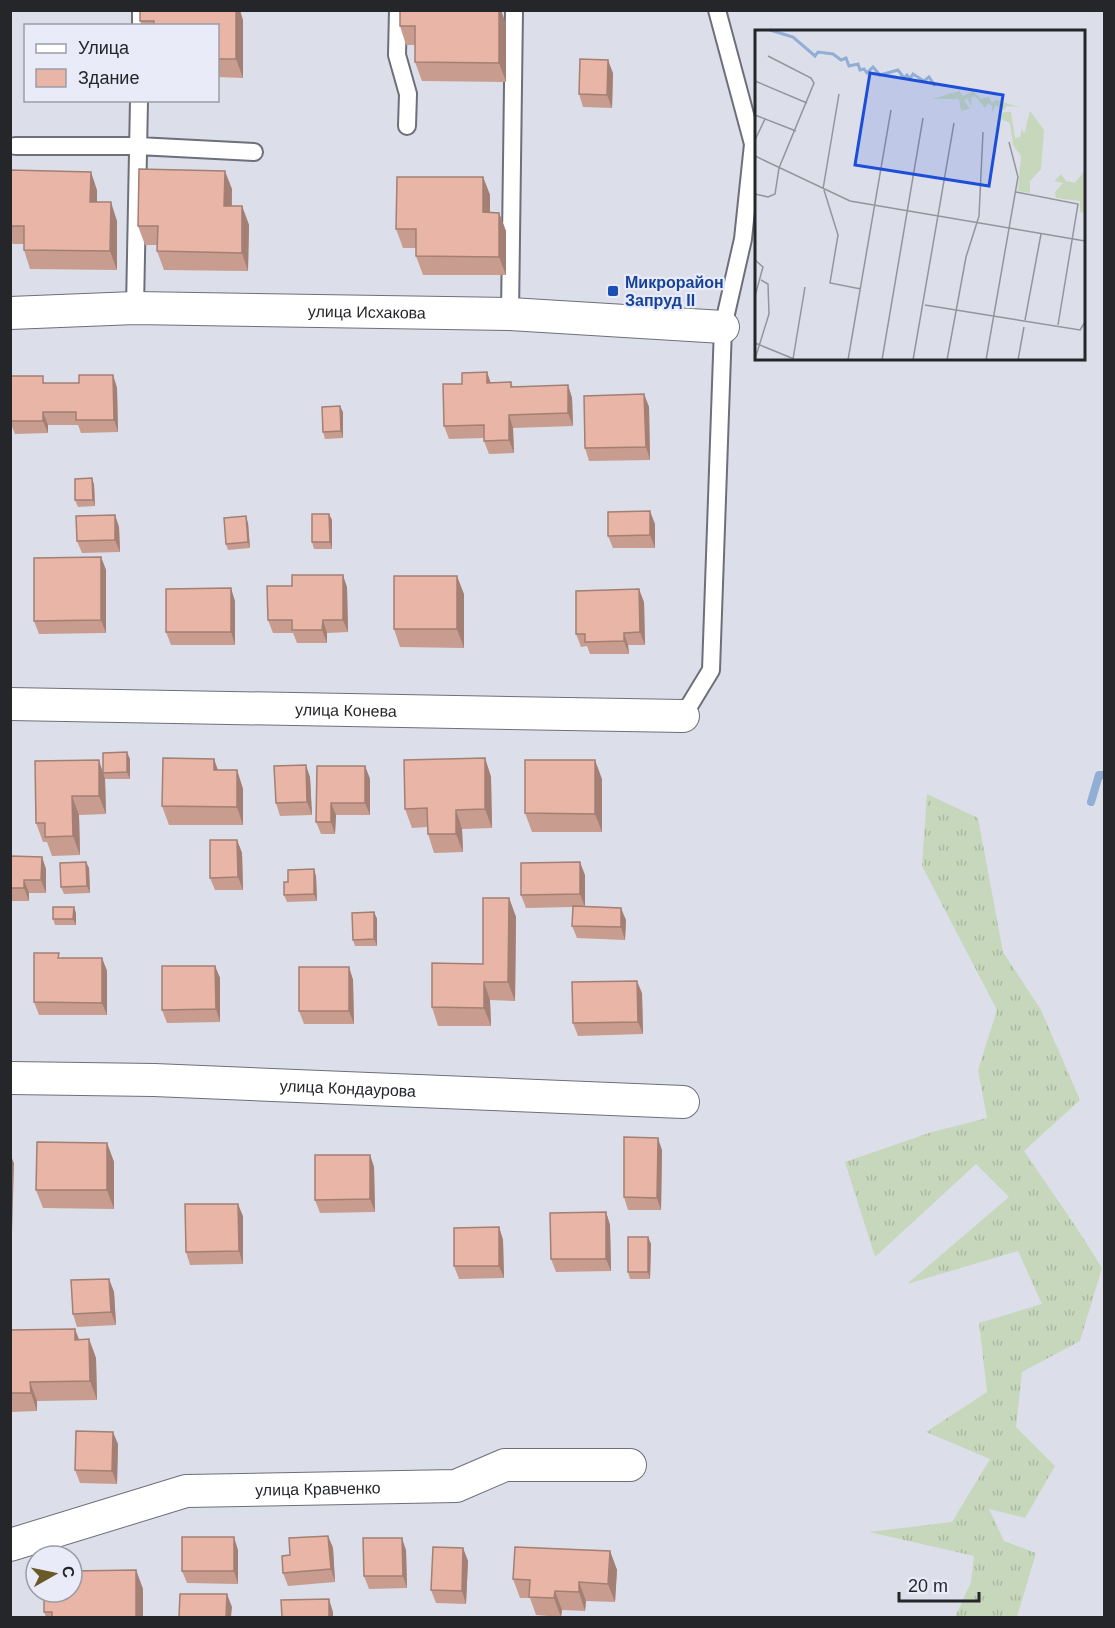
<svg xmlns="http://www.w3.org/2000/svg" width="1115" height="1628" viewBox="0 0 1115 1628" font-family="Arial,sans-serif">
	<defs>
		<pattern id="grass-tufts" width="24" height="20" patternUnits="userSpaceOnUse" patternTransform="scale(1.5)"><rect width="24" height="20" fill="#c6d7bb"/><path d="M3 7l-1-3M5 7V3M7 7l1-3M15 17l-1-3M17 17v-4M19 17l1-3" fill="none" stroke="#aab8a1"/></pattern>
	</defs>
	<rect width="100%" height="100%" fill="#dcdfea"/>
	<!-- grass -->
	<path fill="url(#grass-tufts)" d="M927,794L978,818L1003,952L1041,1010L1080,1100L1024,1151L1076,1227L1102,1268L1080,1341L1022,1372L1016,1427L1055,1466L1025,1518L989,1509L1004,1541L1036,1553L1017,1617H955L971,1582L974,1556L869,1532L952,1522L990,1459L926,1432L987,1392L979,1323L1042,1304L1018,1251L907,1284L1009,1197L976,1164L875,1257L845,1162L932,1132L987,1118L978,1070L997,1010L922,866Z"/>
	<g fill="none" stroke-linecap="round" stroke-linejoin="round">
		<!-- stream -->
		<path stroke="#91aed4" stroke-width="8" d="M1091,802L1099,775H1104"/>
		<!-- service casing -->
		<g stroke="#6d6f79" stroke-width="20">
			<path id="service" d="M398,10L397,55L408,94L407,126
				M141,26V10
				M15,146H138L254,152
				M135,308L139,100
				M510,314L514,10
				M683,716L711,670L723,327L743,239L753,144L717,10"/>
		</g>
		<!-- minor casing -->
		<g stroke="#6d6f79" stroke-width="34">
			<g id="minor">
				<path id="s1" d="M10,313L135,308L510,314L723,327"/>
				<path id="s2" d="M10,704L683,716"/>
				<path id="s3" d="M10,1078L154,1080L683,1102"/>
				<path id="s4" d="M10,1545L186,1491L456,1486L505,1465H630"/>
			</g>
		</g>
		<!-- service -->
		<use href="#service" stroke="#fff" stroke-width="16"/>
		<!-- minor -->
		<use href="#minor" stroke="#fff" stroke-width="32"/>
	</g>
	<!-- wall -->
	<path fill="#c89c8f" d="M243,20V78L218,77V26H142L140,21Z
		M506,24V82L422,81L415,62V45H406L400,26Z
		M613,73L612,108L583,107L579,94Z
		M10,170L97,190V202L117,221V270L30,269L24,250V244H13L10,238Z
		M483,177L490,195V213H499L506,231V275H423L416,256V248H403L396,229Z
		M232,189V206H242L249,225L248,271L164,270L157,251V245H145L138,226Z
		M487,372L491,383L511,382L513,387L568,385L572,398L573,426L513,428L514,453L489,454L484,441V438L449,439L444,426L462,384Z
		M113,375L117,388L118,432L81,433L78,425H48V433L15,434L10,422V376L45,383H79Z
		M644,394L649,407L650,460L589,461L585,448Z
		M343,412V438L325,439L323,432Z
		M92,478L94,485L95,506L78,507L75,500Z
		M329,514L332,520V549H314L312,542Z
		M115,515L119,527L120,552L82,553L77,541Z
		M248,523L250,548L228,550L226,544Z
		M655,524V548H613L608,536Z
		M101,557L106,570V633L39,634L34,621Z
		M292,586L347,587L348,632L327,633V643H297L293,633H273L268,620Z
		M464,594V648L400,647L394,629Z
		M235,601V645H171L166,632Z
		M644,602L645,645H628L629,654H590L587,646L581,647L576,634Z
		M485,758L491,777L492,828L462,829L463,852L434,853L428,834L427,827L412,828L405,809Z
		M130,759V779H105L106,814L79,815L80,855L52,856L47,842H43L36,823L103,773Z
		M214,759L218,770H237L243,789V825H169L162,806Z
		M317,766H365L370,779V815H336L335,834H321L316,822Z
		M310,777L312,815L280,816L276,803Z
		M602,779V832H532L525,813Z
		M237,840L242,853L243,890H215L210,878Z
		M10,856L42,857L46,869V893H29V901H10Z
		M86,862L89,868L90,893L64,894L61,887Z
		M585,875V906L626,920L625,940L577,938L572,926L573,907L526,908L521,895Z
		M316,876L317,901L287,902L284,895L288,882Z
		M509,898L516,917L515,1001L490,1000L491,1026H438L432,1007L483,964Z
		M374,912L377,919V946H355L353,940Z
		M76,913V925H55L53,919Z
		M102,958L107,971V1015H39L34,1002Z
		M215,966L220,978V1022L167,1023L162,1010Z
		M349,967L353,980L354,1024H304L299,1011Z
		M642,993L643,1034L578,1036L573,1023Z
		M107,1143L114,1162V1209L43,1208L36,1190Z
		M662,1150L661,1210H628L624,1197Z
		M370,1155L374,1167L375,1212L320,1213L315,1200Z
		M606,1212L610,1225L611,1271L556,1272L551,1259Z
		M243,1216V1264L190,1265L186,1252Z
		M499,1227L503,1240L504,1278L459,1279L454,1266Z
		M648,1237L651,1244L650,1279H630L628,1272Z
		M109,1279L114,1292L116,1325L77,1327L73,1314Z
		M10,1330L79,1339H89L96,1358L97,1400L37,1401V1411L10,1412Z
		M118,1444L117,1484L80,1483L75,1470Z
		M328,1536L333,1548L335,1582L288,1586L283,1573L290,1555Z
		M463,1548L468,1561L466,1604L436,1603L431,1590Z
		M238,1550V1584L187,1583L182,1571Z
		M406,1550L407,1588L369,1589L364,1576Z
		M610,1551L617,1570L615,1602L586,1601L585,1611L562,1610L561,1617L536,1615L530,1598H520L513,1579Z
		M136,1570L143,1589V1617H46L44,1612L52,1595Z"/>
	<!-- shaded-wall -->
	<path fill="#a37f74" d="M236,10H240L243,20V78L236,59Z
		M499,10H501L506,24V82L499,63Z
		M608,60L613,73L612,108L607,95Z
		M225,171L232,189L231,225L224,206Z
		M91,172L97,190V220L90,202Z
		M483,177L490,195V231L483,212Z
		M111,202L117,221V270L110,251Z
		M242,206L249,225L248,271L242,253Z
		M499,213L506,231V275L499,257Z
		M487,372L491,385L487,383Z
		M113,375L117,388L118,432L114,420Z
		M568,385L572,398L573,426L568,413Z
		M644,394L649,407L650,460L646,447Z
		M340,406L343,412V438L341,431Z
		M43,412L48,425V433L43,421Z
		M509,415L513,428L514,453L509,440Z
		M92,478L94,485L95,506L93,500Z
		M650,511L655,524V548L650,535Z
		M329,514L332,520V549L330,542Z
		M115,515L119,527L120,552L115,540Z
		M246,516L248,523L250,548L248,542Z
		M101,557L106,570V633L101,620Z
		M343,575L347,587L348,632L343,620Z
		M457,576L464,594V648L457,629Z
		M231,588L235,601V645L231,632Z
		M639,589L644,602L645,645L640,632Z
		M323,620L327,633V643L322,630Z
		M624,633L628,645L629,654L624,641Z
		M127,752L130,759V779L127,772Z
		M485,758L491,777L492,828L485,809Z
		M214,759L220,777L214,770Z
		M99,760L105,779L106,814L99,796Z
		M595,760L602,779V832L595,814Z
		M306,765L310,777L312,815L307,802Z
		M365,766L370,779V815L365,803Z
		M237,770L243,789V825L237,807Z
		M72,796L79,815L80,855L73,836Z
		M331,803L336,815L335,834L331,822Z
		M456,810L462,829L463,852L456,834Z
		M237,840L242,853L243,890L238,877Z
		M42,857L46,869V893L41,880Z
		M86,862L89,868L90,893L87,886Z
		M580,862L585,875V907L580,894Z
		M314,869L316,876L317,901L314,894Z
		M24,880L29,893V901L24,888Z
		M509,898L516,917L515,1001L508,982Z
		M74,907L76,913V925L73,919Z
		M621,908L626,920L625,940L621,927Z
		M374,912L377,919V946L374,939Z
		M102,958L107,971V1015L102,1003Z
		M215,966L220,978V1022L216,1009Z
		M349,967L353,980L354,1024L349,1011Z
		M637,981L642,993L643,1034L638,1022Z
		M484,982L490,1000L491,1026L484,1008Z
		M658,1138L662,1150L661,1210L657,1198Z
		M107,1143L114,1162V1209L107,1190Z
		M10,1154L14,1163L12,1233L10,1228Z
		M370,1155L374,1167L375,1212L370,1199Z
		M238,1204L243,1216V1264L239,1251Z
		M606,1212L610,1225L611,1271L606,1259Z
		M499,1227L503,1240L504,1278L499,1266Z
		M648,1237L651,1244L650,1279L648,1272Z
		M109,1279L114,1292L116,1325L111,1312Z
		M75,1329L82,1347L75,1340Z
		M89,1339L96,1358L97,1400L90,1381Z
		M30,1382L37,1401V1411L31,1393Z
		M113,1432L118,1444L117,1484L112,1471Z
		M328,1536L333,1548L335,1582L331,1569Z
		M234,1537L238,1550V1584L234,1571Z
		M402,1538L406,1550L407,1588L403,1576Z
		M463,1548L468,1561L466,1604L462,1591Z
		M610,1551L617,1570L615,1602L608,1584Z
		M136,1570L143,1589V1617H136Z
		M579,1582L586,1601L585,1611L579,1592Z
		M555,1591L562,1610L561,1617L554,1598Z
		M227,1594L232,1607L231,1617H226Z
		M329,1599L333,1612V1617H329Z"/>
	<!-- building -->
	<path fill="#e9b5a6" stroke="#a37f74" stroke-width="1.5" d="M140,10H236V59H218V26H154V21H140Z
		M400,10H499V63L415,62V26H400Z
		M580,59L608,60L607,95L579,94Z
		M139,169L225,171L224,206H242V253L157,251L158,226H138Z
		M10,170L91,172L90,202H111L110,251L24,250V226H10Z
		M397,177H483V212L499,213V257L416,256V229H396Z
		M487,372V383L511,382V387L568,385V413L509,415V440L484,441V425L444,426L443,384H462V373Z
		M79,375H113L114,420H76V412H43V421H10V376H43V383H79Z
		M644,394L646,447L585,448L584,396Z
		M340,406L341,431L323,432L322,407Z
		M92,478L93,500H75V479Z
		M650,511V535L608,536V512Z
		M312,514H329L330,542H312Z
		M115,515V540L77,541L76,516Z
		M246,516L248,542L226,544L224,518Z
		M101,557V620L34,621V558Z
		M292,575H343V620H323L322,630H292V620H268L267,586H292Z
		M394,576H457V629H394Z
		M231,588V632H166V589Z
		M639,589L640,632L624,633V641L585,642V634H576V591Z
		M127,752V772L103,773V753Z
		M163,758L214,759V770H237V807L162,806Z
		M485,758V809L456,810V834H428L427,808L405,809L404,760Z
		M99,760V796H72L73,836L45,837V823H36L35,761Z
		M525,760H595V814L525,813Z
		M306,765L307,802L276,803L274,766Z
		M317,766H365V803H331V822H316Z
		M210,840H237L238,877L210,878Z
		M10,856L42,857L41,880H24V888H10Z
		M86,862L87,886L61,887L60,863Z
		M580,862V894L521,895V863Z
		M314,869V894L284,895V882H288V870Z
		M483,898H509L508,982H484V1008L432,1007V963L483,964Z
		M573,906L621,908V927L572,926Z
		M53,907H74L73,919H53Z
		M374,912V939L353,940L352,913Z
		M34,953H59L58,958H102V1003L34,1002Z
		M162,966H215L216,1009L162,1010Z
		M299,967H349V1011H299Z
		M637,981L638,1022L573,1023L572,982Z
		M624,1137L658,1138L657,1198L624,1197Z
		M37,1142L107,1143V1190H36Z
		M315,1155H370V1199L315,1200Z
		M185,1204H238L239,1251L186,1252Z
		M606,1212V1259H551L550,1213Z
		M499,1227V1266H454V1228Z
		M628,1237H648V1272H628Z
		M109,1279L111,1312L73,1314L71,1280Z
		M75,1329V1340L89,1339L90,1381L30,1382L31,1393H10V1330Z
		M76,1431L113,1432L112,1471L75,1470Z
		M328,1536L331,1569L283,1573L282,1556L290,1555L289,1538Z
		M182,1537H234V1571H182Z
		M363,1538H402L403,1576H364Z
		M433,1547L463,1548L462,1591L431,1590Z
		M515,1547L610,1551L608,1584L579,1582V1592L555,1591L554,1598L529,1597L530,1580L513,1579Z
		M136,1570V1617H52V1612H44V1595H52V1592H72V1571Z
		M180,1594H227L226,1617H179Z
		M329,1599V1617H282L281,1600Z"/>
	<!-- markers -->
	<rect fill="#1a4fb4" stroke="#e9ecf8" stroke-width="2" x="607" y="285" width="12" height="12" rx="3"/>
	<g text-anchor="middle" stroke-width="4.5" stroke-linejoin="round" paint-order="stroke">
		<!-- transit labels -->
		<g font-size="16" font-weight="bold" fill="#164399" stroke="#e9ecf8" text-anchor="start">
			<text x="625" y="288">Микрорайон<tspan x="625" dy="18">Запруд II</tspan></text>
		</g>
		<!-- street labels -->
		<g font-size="16" fill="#25262a" stroke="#e9ecf8">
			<text dy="6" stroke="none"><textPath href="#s1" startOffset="357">улица Исхакова</textPath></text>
			<text dy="6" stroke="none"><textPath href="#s2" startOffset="336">улица Конева</textPath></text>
			<text dy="6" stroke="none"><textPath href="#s3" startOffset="338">улица Кондаурова</textPath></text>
			<text dy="6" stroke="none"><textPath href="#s4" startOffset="316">улица Кравченко</textPath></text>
		</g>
	</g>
	<!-- overview -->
	<g transform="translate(755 30)">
		<rect width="330" height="330" fill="#dcdfea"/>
		<path d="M204,61L208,66L218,61L226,69L234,67L237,73L241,70L264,77L252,76L249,80L241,75L237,83V76L233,73L230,78L220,66L216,68L217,77L212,68L209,70L215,79L206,81L204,69H177ZM275,81L289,100L286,139L275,151V163L263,161L266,126L258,115L255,93L246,89L248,82H256L260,108L265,107L267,98L269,104ZM330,140V183L325,182V171L301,168L300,162L308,153L299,151L306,144L311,151L320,153Z" fill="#c6d7bb"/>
		<path fill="none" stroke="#91aed4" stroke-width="3" d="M15,0L38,7L60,26L63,22L78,24L86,30L91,28L94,36L103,34L105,40L109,39L112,43L118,37L125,45L143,40L149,48L152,45L155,49L158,44L169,51L174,47L180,56"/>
		<path fill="none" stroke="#93959d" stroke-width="1.5" d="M0,51L52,73M0,85L41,101M0,110L10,89M0,126L95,171L330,211M68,159L84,64M69,160L83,205L75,253L106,259M261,162L323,174L303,295M0,164L13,167L20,164L24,138L59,53L56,48L13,26M0,230L8,237L0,266M170,275L325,300L330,292M270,290L286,204M0,313L39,329M0,329L14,284L13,254L6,250M38,329L50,257M93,330L136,80M127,330L168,88M158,330L199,93M192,330L211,227L224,186L228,102M231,330L263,147L254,112M263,330L269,297"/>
		<path fill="#1d4ed8" fill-opacity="0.15" stroke="#1d4ed8" stroke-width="3" d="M115,43L248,65L234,156L100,135Z"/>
		<rect width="330" height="330" fill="none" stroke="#25262a" stroke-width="3"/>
	</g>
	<!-- border -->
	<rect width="1115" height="1628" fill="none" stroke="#25262a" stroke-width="24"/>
	<!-- legend -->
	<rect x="24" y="24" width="195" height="78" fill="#e9ecf8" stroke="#9b9da6" stroke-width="1.5"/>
	<rect x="36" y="44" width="30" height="9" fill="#ffffff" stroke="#9b9da6" stroke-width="1.5"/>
	<text x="78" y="54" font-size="18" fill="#25262a">Улица</text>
	<rect x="36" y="69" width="30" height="18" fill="#e9b5a6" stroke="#9b9da6" stroke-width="1.5"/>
	<text x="78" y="84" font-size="18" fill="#25262a">Здание</text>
	<!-- north arrow -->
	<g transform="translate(54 1574) rotate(81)"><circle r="28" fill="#e9ecf8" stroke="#9b9da6" stroke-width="1.5"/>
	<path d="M0-4.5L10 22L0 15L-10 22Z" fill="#6a5a27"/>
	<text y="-9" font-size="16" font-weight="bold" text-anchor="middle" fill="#25262a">С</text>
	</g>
	<!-- scale -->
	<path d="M899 1592v9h80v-9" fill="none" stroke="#25262a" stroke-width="3"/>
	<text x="908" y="1592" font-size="18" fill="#25262a" stroke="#e9ecf8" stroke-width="4.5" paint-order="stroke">20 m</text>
</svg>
